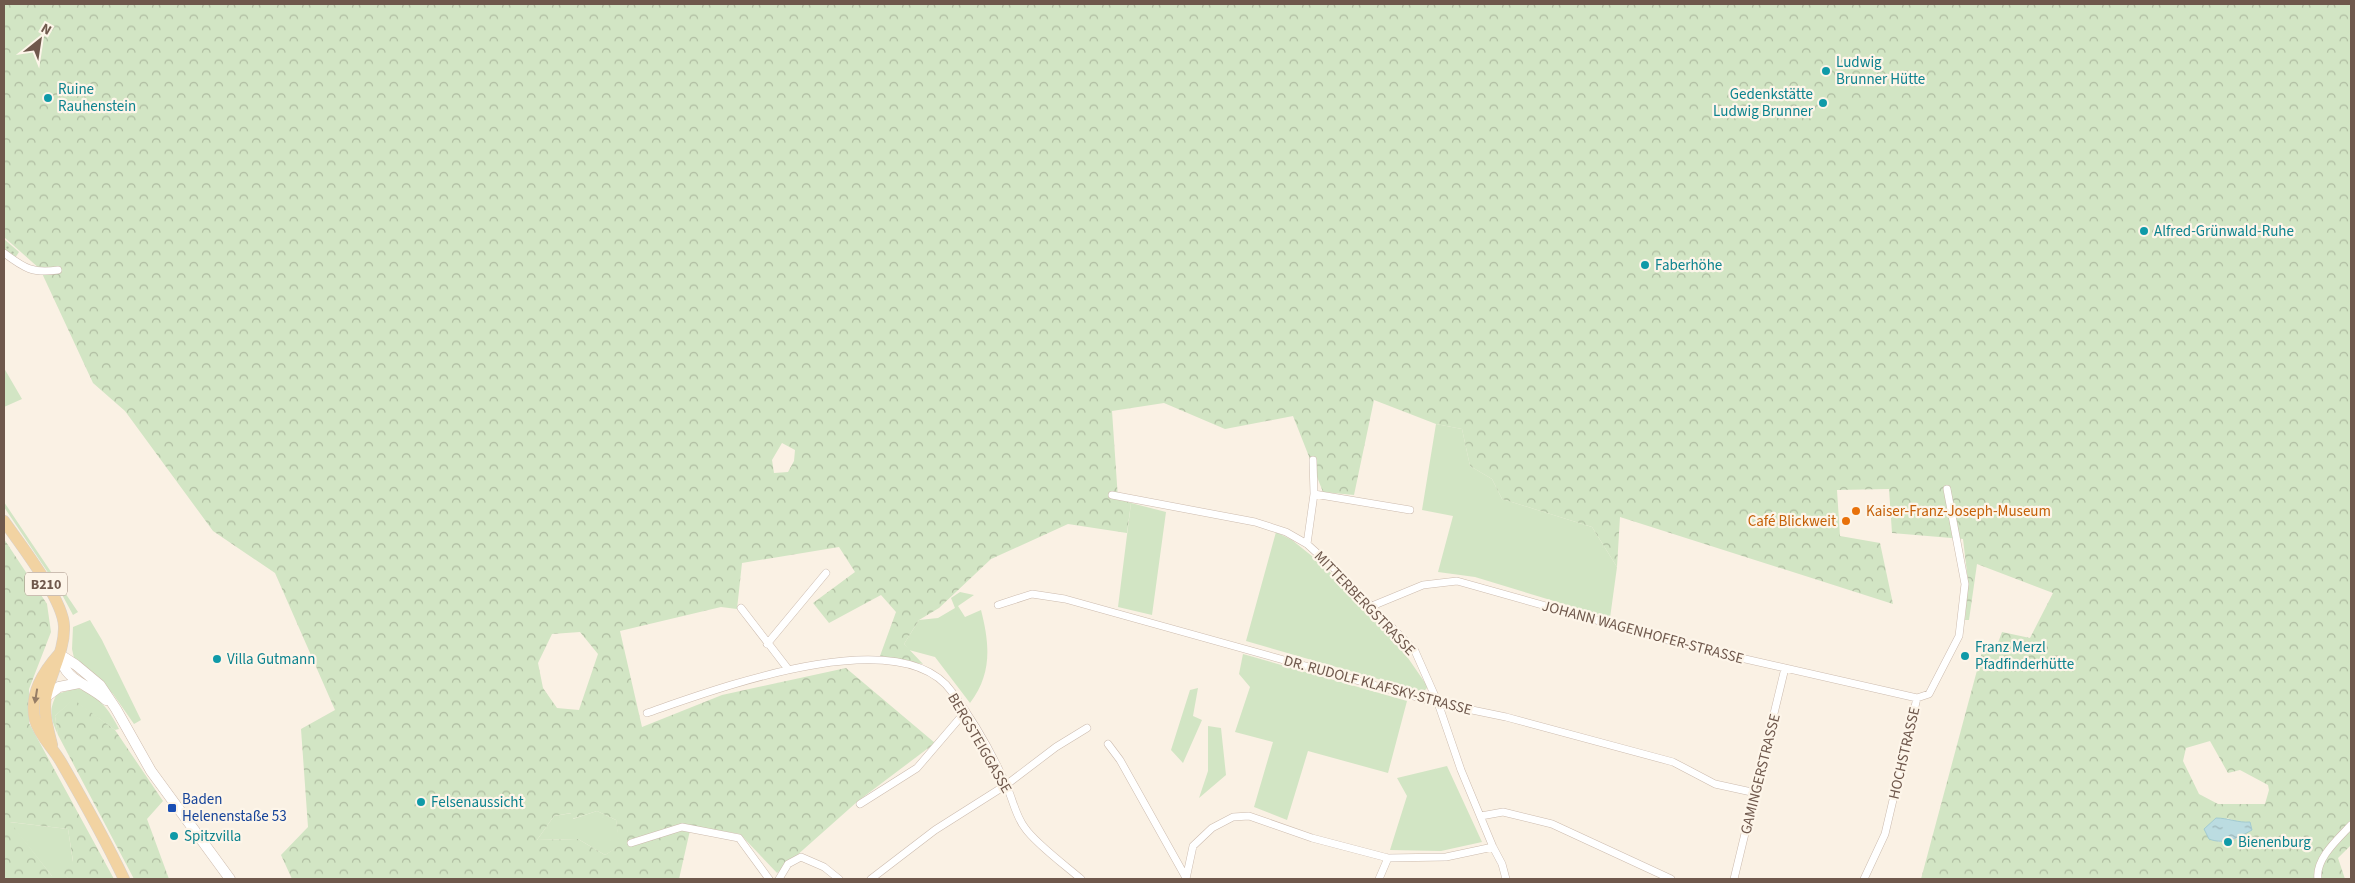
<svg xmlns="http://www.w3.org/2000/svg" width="2355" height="883" viewBox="0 0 2355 883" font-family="'Source Sans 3',sans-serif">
	<defs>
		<pattern id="forest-crowns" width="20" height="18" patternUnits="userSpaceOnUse" patternTransform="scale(1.25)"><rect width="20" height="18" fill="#d2e5c4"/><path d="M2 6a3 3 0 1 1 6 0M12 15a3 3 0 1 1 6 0" fill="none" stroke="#afbca1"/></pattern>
		<pattern id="garden-dots" width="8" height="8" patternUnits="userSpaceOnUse" patternTransform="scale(1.25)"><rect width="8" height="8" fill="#d2e5c4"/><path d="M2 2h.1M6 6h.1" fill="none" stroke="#afbca1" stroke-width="1.8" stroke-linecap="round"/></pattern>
		<pattern id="water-ripples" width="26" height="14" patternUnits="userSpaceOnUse" patternTransform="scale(1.25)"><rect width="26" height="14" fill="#bbdce1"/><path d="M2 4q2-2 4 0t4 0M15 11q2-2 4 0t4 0" fill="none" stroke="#9cb5b9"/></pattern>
	</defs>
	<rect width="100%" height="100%" fill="#faf1e4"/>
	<!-- green -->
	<path fill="#d2e5c4" d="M4,368L22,399L4,407Z
		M1436,424L1462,429L1470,466L1492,479L1502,499L1592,527L1617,567L1610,618L1475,577L1438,572L1453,516L1422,510Z
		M4,502L78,612L73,615L59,589L4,507Z
		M1131,503L1166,512L1152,615L1118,607Z
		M1276,532L1292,540L1323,565L1390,632L1428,687L1423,692L1246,641Z
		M960,592L974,595L958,606L965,617L981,610C990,645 992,674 970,703L935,657L909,650L904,644L919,620L938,618L955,608L951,598Z
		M90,620L102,640L141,720L134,724L113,694L74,658L72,649L73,627Z
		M1243,654L1407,701L1388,773L1308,751L1287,820L1254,807L1273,742L1235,732L1250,687L1239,674Z
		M77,688C98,695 109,709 119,729L115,730L73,700L55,716L58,735C51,719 48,710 57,694Z
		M1198,688L1193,716L1202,720L1183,763L1171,750L1190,690Z
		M1208,726L1221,728L1226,775L1199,798L1208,771Z
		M1447,766L1482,842L1441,851L1390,850L1407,796L1397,778Z
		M597,811L616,820L620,846L605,855L578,839L537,840L554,816L572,813L573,819Z
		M9,822L68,829L73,862L64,873L69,879H52V876Z"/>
	<!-- forest -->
	<path fill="url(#forest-crowns)" fill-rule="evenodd" d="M4,4H2351V845L2338,858L2345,879H1921L1983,648L1995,651L2002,632L2030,638L2053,593L1977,564L1969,620H1965L1968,581L1963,539L1892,533L1889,489L1837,490L1840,536L1880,543L1893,604L1620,517L1617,567L1592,527L1502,499L1492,479L1470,466L1462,429L1436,424L1374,400L1354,495L1323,492L1293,416L1225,429L1164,403L1112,411L1118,499L1131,503L1127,533L1068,524L991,559L939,608L919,620L904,644L923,664L880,656L896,612L881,595L829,623L813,603L855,572L839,547L742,563L737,609L721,607L620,631L642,727L722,695L846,668L935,743L858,801L777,873L740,834L691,826L679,879H292L281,855L308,827L301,729L335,710L275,573L213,531L125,411L93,383L40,269L4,237ZM782,443L795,450L794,461L788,472L774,473L772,460ZM580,632L598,654L579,710L557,708L543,688L538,663L552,634ZM2210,741L2228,773L2240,770L2268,785L2269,790L2265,804H2218L2199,794L2183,761L2186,748ZM597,811L616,820L619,846L605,855L578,839L537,840L554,816L571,813L572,819ZM2227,818L2241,823L2237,839L2218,842Z
		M4,539L47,604L51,632L29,689V723L114,879H69L63,873L73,861L68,829L10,822L52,876V879H4Z
		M73,699L115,730L163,801L147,819L169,879H134L58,735L55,716Z"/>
	<!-- garden -->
	<path fill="url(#garden-dots)" d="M4,239L19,252L15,258L4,249Z"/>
	<!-- water -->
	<path fill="url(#water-ripples)" stroke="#a2cbd1" d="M2216,818C2228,818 2238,823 2250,822L2252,830C2238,838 2225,845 2209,839L2204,829Z"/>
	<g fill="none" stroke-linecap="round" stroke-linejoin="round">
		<!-- street casing -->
		<g stroke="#ccbbae" stroke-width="8">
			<path id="street" d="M4,253C24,268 33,274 58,270
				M1314,494L1410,510
				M1112,495L1255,522L1286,532L1307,544L1338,572L1415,651L1438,703L1461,770L1493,847L1502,864L1506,879
				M1307,544L1314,494L1313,460
				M998,605L1032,594L1065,599L1438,703L1506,717L1673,762L1715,784L1756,793
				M1372,606L1423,585L1457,581L1688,646L1917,698
				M741,608L788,669
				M767,644L826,573
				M647,713C714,690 900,619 952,692C973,720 993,755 1007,787C1013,800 1016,817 1025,828C1035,843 1066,866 1081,879
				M1108,744L1120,760L1185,876
				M860,804L917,768L965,712
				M1481,816L1503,812L1552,824L1671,879
				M631,843L682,827L739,838L769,879
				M779,879L788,864L801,857L824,867L839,879
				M871,879L935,830L1006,785L1056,747L1087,728
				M1186,879L1193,846L1212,828L1233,817L1249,816L1312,838L1388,858L1446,857L1493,847
				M1379,879L1388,858
				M1734,879L1785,668
				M1864,879L1885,834L1917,698L1929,694L1959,636L1965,584L1947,489
				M2318,879C2315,859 2338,839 2351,825"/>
		</g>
		<!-- secondary casing -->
		<g stroke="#cebbac" stroke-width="11">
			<path id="secondary" d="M59,654L76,665L100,685L116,709L151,771L230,879
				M59,654C66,683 86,682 106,700
				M46,697L59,687L79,683"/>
		</g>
		<!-- primary casing -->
		<g stroke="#d7d0cd" stroke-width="12">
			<path id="primary" d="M4,521C20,544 63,599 64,626C65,650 51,672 46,696C43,712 48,729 52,745
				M59,654C43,672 29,694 35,720C39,735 53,748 61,762C83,800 105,839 124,879"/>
		</g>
		<!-- street -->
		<use href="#street" stroke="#fff" stroke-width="7"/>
		<!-- secondary -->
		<use href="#secondary" stroke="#fff" stroke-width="10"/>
		<!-- primary -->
		<use href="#primary" stroke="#f2d3a2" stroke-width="11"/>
	</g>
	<!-- one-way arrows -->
	<defs><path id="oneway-solid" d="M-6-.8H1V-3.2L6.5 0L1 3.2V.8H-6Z" transform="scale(1.25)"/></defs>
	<use fill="#967d66" href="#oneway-solid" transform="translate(36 696) rotate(99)"/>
	<!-- markers -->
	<g fill="#0f9aa8" stroke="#fdf5e9" stroke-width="2">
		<circle cx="1826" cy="71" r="5"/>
		<circle cx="48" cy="98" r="5"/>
		<circle cx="1823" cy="103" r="5"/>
		<circle cx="2144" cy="231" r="5"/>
		<circle cx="1645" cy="265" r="5"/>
		<circle cx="1965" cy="656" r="5"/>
		<circle cx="217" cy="659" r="5"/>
		<circle cx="421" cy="802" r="5"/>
		<circle cx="174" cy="836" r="5"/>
		<circle cx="2228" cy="842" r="5"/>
	</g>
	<g fill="#e8710a" stroke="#fdf5e9" stroke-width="2">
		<circle cx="1856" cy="511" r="5"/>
		<circle cx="1846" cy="521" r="5"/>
	</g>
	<rect fill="#1a4fb4" stroke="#fdf5e9" stroke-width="2" x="167" y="803" width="10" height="10" rx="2.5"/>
	<g text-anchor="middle" stroke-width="4.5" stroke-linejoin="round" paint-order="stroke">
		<!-- shield labels -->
		<rect fill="#fdf5e9" stroke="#9a877b" stroke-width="1" x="25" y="572.5" width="42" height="23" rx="4"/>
		<g font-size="14" font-weight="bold" fill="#6f584c">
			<text x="46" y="589">B210</text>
		</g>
		<!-- culture labels -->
		<g font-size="15" fill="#0d838f" stroke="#fdf5e9" text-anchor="start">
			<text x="1836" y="67">Ludwig<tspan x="1836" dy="17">Brunner Hütte</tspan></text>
			<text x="58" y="94">Ruine<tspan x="58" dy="17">Rauhenstein</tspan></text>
			<text x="1813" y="99" text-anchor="end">Gedenkstätte<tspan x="1813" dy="17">Ludwig Brunner</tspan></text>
			<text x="2154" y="236">Alfred-Grünwald-Ruhe</text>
			<text x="1655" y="270">Faberhöhe</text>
			<text x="1975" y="652">Franz Merzl<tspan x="1975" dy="17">Pfadfinderhütte</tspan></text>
			<text x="227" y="664">Villa Gutmann</text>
			<text x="431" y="807">Felsenaussicht</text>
			<text x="184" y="841">Spitzvilla</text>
			<text x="2238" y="847">Bienenburg</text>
		</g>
		<!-- food labels -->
		<g font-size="15" fill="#c56008" stroke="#fdf5e9" text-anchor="start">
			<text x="1866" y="516">Kaiser-Franz-Joseph-Museum</text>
			<text x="1836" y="526" text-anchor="end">Café Blickweit</text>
		</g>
		<!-- street labels -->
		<g font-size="15" fill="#6f584c" stroke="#fdf5e9">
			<text transform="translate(1365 603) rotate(46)" y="5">MITTERBERGSTRASSE</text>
			<text transform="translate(1643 632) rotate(15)" y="5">JOHANN WAGENHOFER-STRASSE</text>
			<text transform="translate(1378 685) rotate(15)" y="5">DR. RUDOLF KLAFSKY-STRASSE</text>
			<text transform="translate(980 743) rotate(60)" y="5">BERGSTEIGGASSE</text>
			<text transform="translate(1904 753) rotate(-77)" y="5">HOCHSTRASSE</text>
			<text transform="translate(1760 774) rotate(-76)" y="5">GAMINGERSTRASSE</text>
		</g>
		<!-- transit labels -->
		<g font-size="15" fill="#164399" stroke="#fdf5e9" text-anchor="start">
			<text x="182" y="804">Baden<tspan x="182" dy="17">Helenenstaße 53</tspan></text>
		</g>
	</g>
	<!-- border -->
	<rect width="2355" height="883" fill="none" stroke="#6f584c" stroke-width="10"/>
	<!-- north arrow -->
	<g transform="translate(40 40) rotate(30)" stroke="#fdf5e9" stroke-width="4" paint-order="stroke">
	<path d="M0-4L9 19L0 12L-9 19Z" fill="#6f584c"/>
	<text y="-8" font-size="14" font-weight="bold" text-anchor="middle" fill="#6f584c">N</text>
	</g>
</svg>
